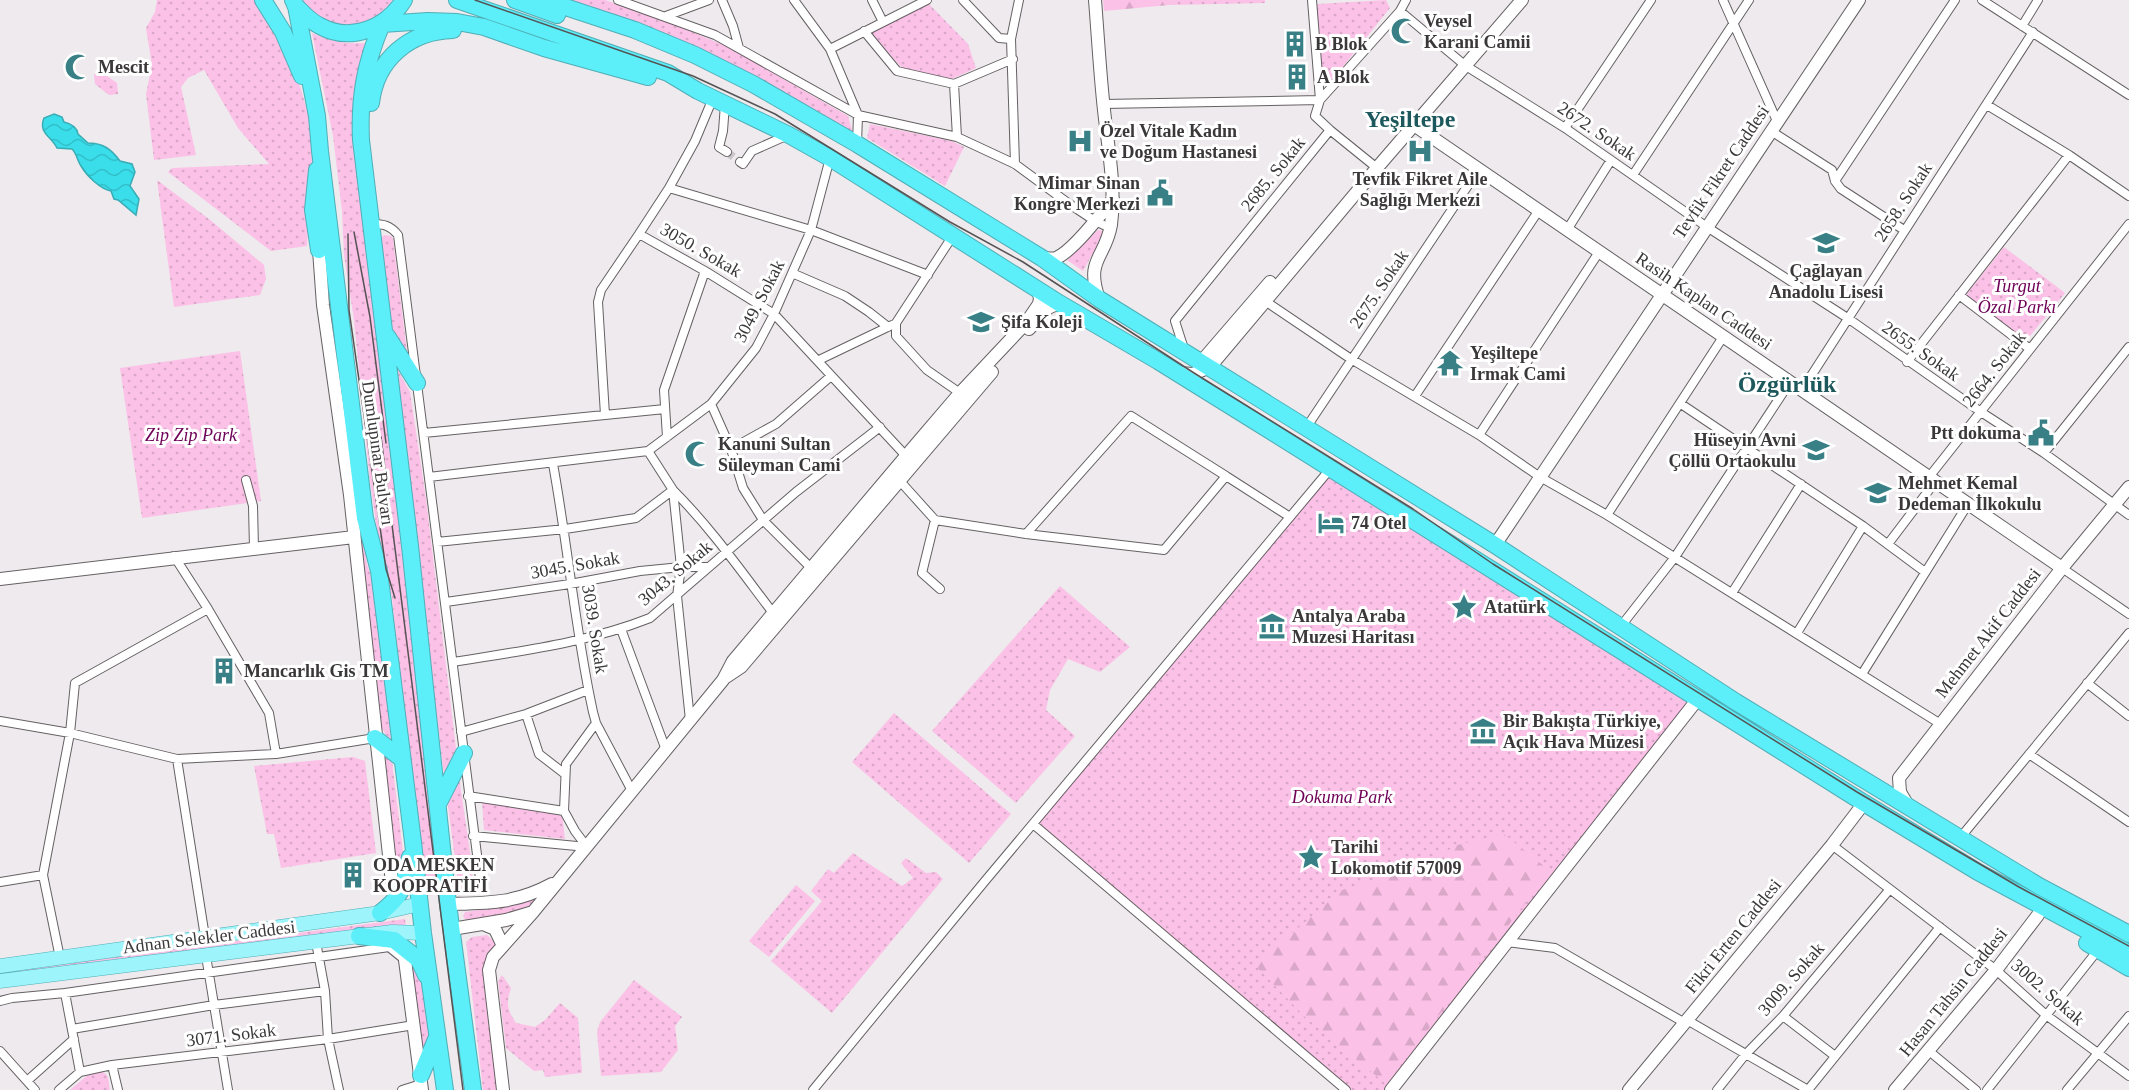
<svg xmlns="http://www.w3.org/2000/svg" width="2129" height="1090" viewBox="0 0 2129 1090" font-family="'Times New Roman',serif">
	<defs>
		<pattern id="green-dots" width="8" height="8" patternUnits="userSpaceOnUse" patternTransform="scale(1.5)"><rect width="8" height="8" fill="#fcc1e7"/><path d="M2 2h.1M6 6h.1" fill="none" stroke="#d9a7c7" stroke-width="1.8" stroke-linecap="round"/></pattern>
		<pattern id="forest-firs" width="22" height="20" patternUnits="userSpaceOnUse" patternTransform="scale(1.5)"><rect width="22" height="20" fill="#fcc1e7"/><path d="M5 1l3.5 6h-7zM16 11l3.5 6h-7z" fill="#d9a7c7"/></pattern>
		<pattern id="water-waves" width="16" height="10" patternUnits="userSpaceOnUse" patternTransform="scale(1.5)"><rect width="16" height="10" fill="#39deea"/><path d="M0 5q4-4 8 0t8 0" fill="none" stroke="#33bfc9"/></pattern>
	</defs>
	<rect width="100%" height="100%" fill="#eeeaed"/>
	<!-- green -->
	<path fill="url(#green-dots)" d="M157,0H257L275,27L301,89L318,150L312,170L307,246L271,251L168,172L172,168L269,164L238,128L204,70L188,78L181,87L196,155L154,160L146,94L152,65L146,28L155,12Z
		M302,0H393C369,33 325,34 302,0Z
		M568,0H605L668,22L726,46L848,116L854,137Z
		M1171,0H1265V3L1169,5Z
		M1386,0L1390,8L1329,84L1322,83L1317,4Z
		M928,3L968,44L976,68L952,79L902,68L872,35L871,30Z
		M312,33C334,43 347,44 370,43L354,89L352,125L443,894L424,896L410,785L392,596L382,566L370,481L354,320L344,255L342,211L333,136Z
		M103,73L117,83L118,94L109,95L95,84L94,74Z
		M870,124L952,141L964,147L945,186L867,138Z
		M157,180L209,219L264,265L266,279L260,295L174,307Z
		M1098,230L1103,231L1102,237L1083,271L1067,260Z
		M384,235L391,236L393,239L408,360L391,334L381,239Z
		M2004,247L2065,293L2025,342L1965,296Z
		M240,351L261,501L142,518L120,368Z
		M393,361L410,392L426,499L457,757L445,783Z
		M1331,468L1697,700L1392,1090H1346L1033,824Z
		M355,507L362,514L367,564L374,585L393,746L381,727Z
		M1060,586L1130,647L1100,672L1068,659L1050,690L1046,710L1075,736L1016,803L932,731Z
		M894,713L1011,814L969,863L852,762Z
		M383,749L392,761L405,868L396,888Z
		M353,757L365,761L376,853L281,868L274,834H267L254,766Z
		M459,777L471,859L473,884L468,894L459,889L447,799Z
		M482,801L562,814L565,839L484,830Z
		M853,853L902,886L913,878L901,863L906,858L926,873L936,872L943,879L832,1013L771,961L822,901L811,891L828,869L834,873Z
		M796,885L815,901L769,957L749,941Z
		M546,892L531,905L508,913L466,920L463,916L465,912C493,908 520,906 546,892Z
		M405,919L406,927L0,977V972Z
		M487,935L496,943L483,969L497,1090H483L466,942L472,937Z
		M407,954L422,976L431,1041L424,1059Z
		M502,975L511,988C506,1003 507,1010 516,1023L535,1027L546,1019L560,1003L578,1018L582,1073L545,1077L543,1070L534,1071L506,1048L498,981Z
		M634,980L682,1017L675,1026L678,1050L661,1072L601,1076L597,1032L600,1022Z
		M96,1071C110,1072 108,1078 110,1090H70L89,1074Z"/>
	<!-- forest -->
	<path fill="url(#forest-firs)" d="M1103,0H1171L1169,5L1104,11Z
		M1504,834L1550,871L1386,1084L1305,1017L1253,963L1297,929L1342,890L1420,866L1457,845Z"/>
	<!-- water -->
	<path fill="url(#water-waves)" stroke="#39acb5" stroke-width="1.5" d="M54,114L62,117L64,122C72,124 77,127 78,134L88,143C103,143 111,149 120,161L132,164L135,172L130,186L139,199L136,215L118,200L114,199L111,191C100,189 87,176 81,166C77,160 77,154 72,149L57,148C51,136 38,133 44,118Z"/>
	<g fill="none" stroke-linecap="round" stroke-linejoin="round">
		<!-- street-tunnel -->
		<path stroke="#cac6c9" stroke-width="8" stroke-dasharray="8 4" stroke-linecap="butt" d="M727,152L740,162"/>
		<!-- street casing -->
		<g stroke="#656163" stroke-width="10">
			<path id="street" d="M618,0L715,35L858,115L957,137L1015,164L1068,203L1095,221L1110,228
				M722,0L733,26L739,48
				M794,0L830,49L858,115L857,144
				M872,0L883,22
				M963,0L999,38L1011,39
				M1723,0L1777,121
				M1982,0L2129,95
				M1400,11L1461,62
				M666,16L709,0
				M2022,26L2038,0
				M864,31L897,71L954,84L1013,59
				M830,49L927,0
				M1466,66L1565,128L1707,227L1849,319L1981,412L2044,453L2129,515
				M954,84L957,137
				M725,104L723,131L719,147L727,152
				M1103,104L1320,100L1400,11L1406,0
				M1987,105L2069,155L2129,196
				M1565,128L1651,0
				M1330,130L1372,164
				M1771,131L1832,170L1835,181L1841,189L1904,230
				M740,162L743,164L752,151L788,135
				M1015,164L1011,39L1019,0
				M1633,175L1749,0
				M1835,181L1955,0
				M669,188L695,141L713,98
				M372,224C383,224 390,225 398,235L481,886
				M1567,230L1611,160
				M639,234L669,188L811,230L928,275
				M952,237L896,323V336L927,370L960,393
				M792,273L845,296L869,312L888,327
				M1959,295L2030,349
				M1265,301L1351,359L1479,435L1540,477L1607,515L1939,723
				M1184,349L1175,321L1330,130L1315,116L1320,100L1312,0
				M819,360L892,325
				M1907,362L2069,155
				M1802,390L2033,32
				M1415,396L1539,210
				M711,404L731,449L743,488L763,520L811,568
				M1681,404L1863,526L1925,572
				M605,415L598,302L601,290L639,234L705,271L774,314L906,456
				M1306,428L1479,169
				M424,433L665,409
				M1479,435L1599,252
				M667,437L664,390L705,271
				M731,449L776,424L831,376
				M648,451L673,490L681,567L677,596L690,720
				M2044,453L2129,347
				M553,464C568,546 575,630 593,712L596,723L632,791
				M1226,476L1290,517
				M429,477L648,451L711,404L756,348L774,314L811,230L830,158
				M1929,477L2129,224
				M246,480L253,506L254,548
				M899,480L935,520L1026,534L1164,550L1226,476L1131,416L1026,534
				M1607,515L1723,337
				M935,520L922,573L940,589
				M437,542L565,529L636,518L673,490C711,528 741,571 773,613
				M1888,544L1935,482
				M174,556L208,609L269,713L276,754
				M2062,568L2129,614
				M1732,593L1801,484
				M446,602L570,584L640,571L681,567H709
				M1621,626L1675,557L1790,382
				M621,629L666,750
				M1797,633L1863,526
				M453,662C520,651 587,643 650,618L796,492L880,427
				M1862,674L1968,504
				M2087,683L2129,716
				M526,714L539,754L565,774
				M0,721L70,733L177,759L276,754L375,738
				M461,732L526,714L588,690
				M2029,754L2129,822
				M177,759L205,937
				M468,796L564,811
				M1033,824L1346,1090
				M473,836L587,847
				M1960,838L2129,633
				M1832,845L1996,970L2046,1015L2129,1076
				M587,847L575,831L564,811L566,764L596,723
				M0,882L43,875
				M316,942L325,991L328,1039L339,1090
				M1507,942L1555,948L1685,1023
				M206,956L228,1090
				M60,958L43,875L70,733L75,683L208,609
				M65,993L80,1072
				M0,1001L12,998L65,993L389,947L405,960
				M1783,1016L1835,1056
				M1687,1020L1808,1090
				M72,1029L214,1005L325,991
				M0,1051L35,1090
				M1929,1051L1976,1090
				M112,1065L118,1090
				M27,1081L74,1039
				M59,1090L80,1072L112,1065L328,1039L414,1025
				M402,1090L421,1084
				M813,1090L985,881L1331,468
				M1717,1090L1745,1055L1783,1016L1890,889
				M1808,1090L1940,927
				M1987,1090L2098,950
				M2067,1090L2129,1016"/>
		</g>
		<!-- secondary casing -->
		<g stroke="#656163" stroke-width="14">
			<path id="secondary" d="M1095,0C1098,37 1100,74 1104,110C1108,148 1116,187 1111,225C1105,259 1085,259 1099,299
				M1414,125L2062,568
				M319,250L323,305L350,495L393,892
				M1042,258C1047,258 1052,259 1056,258C1072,252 1102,213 1113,199
				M1029,329L1048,308L1059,303
				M1201,362L1270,282
				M1179,373L1193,374L1210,367L1376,169L1522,0
				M1495,545L1859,0
				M0,579L354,537
				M726,677L741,667L992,372
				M1907,804L1900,792L1899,778L2062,568L2129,487
				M448,904C488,903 515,904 552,884
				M483,924L495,929L503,946
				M452,929L506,920L533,912
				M405,960L422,1090
				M503,1090L489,970L493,957L502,947L533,912L723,680L733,661L906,456L960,393L1026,323L1039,304L1040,298L1038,290
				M1391,1090L1697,700
				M1629,1090L1832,845L1864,803
				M1895,1090L1996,970L2038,915"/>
		</g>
		<!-- primary casing -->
		<g stroke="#50aeb6" stroke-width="15">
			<path id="primary" d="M0,966L380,913L420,904
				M0,981L392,932L423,933"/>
		</g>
		<!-- highway casing -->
		<g stroke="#50aeb6" stroke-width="18">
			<path id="highway" d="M263,0L283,32L302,76
				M293,0L296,6L317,116L320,151L365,518L379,571L413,842L423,933L445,1090
				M457,0L668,73L698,91L789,135L830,158L1059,303L1158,361L1261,425L1864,803L1978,872L2129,953
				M515,0L557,15
				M544,0L635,30L695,55L753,84L857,144L1042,258L1099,299L1495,545L1736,702L2039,886L2129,934
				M295,5C303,13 309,21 320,26C351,43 386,28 404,0
				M382,24C365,63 359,98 361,140L410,546L448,904L473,1090
				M382,24L428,21L457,22L484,27L544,48L648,77
				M371,103C376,59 410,31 453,30
				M317,170L313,210L319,250
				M387,336L417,383
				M375,738L402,759
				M438,804L464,753
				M380,913C404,895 404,885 410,857
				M359,936L394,940L419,960L426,975
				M2087,943L2129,968
				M421,1075L437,1037"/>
		</g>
		<!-- street -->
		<use href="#street" stroke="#fff" stroke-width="8"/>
		<!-- secondary -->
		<use href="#secondary" stroke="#fff" stroke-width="12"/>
		<!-- primary -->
		<use href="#primary" stroke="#9df5fb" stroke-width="14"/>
		<!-- highway -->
		<use href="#highway" stroke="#5ceef9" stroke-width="16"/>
		<!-- tram -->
		<path stroke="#555354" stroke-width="1.5" d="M475,0L693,76L775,114L950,222L1023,262L1194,373L1413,509L1493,564L1857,792L2019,887L2129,946
			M354,232L370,317L386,443
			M348,234L349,310L386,569L395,598
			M381,437L463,1090"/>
	</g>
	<!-- icons -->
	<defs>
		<g id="mosque-bare" transform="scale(2.07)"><path d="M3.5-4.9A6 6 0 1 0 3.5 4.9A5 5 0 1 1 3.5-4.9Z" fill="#388086" stroke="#fff" stroke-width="2.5" paint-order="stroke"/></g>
		<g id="building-bare" transform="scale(2.07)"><path d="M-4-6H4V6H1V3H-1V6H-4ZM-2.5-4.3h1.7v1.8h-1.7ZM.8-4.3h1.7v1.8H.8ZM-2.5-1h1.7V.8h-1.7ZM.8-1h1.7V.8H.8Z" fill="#388086" stroke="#fff" stroke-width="2.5" paint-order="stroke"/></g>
		<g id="hospital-bare" transform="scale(2.07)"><path d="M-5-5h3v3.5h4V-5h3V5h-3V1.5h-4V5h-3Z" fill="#388086" stroke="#fff" stroke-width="2.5" paint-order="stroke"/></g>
		<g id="civic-bare" transform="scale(2.07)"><path d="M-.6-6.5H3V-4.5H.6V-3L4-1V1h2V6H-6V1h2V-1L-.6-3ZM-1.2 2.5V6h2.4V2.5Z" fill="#388086" stroke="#fff" stroke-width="2.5" paint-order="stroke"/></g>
		<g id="school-bare" transform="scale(2.07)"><path d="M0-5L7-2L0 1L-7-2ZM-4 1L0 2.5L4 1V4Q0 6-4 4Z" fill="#388086" stroke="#fff" stroke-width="2.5" paint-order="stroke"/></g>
		<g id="temple-bare" transform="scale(2.07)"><path d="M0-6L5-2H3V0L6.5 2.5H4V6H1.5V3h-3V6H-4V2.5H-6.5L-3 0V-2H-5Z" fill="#388086" stroke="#fff" stroke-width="2.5" paint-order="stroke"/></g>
		<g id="hotel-bare" transform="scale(2.07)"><path d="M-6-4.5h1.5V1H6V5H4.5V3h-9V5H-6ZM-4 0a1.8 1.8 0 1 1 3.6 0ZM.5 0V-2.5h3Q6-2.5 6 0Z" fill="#388086" stroke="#fff" stroke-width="2.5" paint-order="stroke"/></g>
		<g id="sight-bare" transform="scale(2.07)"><path d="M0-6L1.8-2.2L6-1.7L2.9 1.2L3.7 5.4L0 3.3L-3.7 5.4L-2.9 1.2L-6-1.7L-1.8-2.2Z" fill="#388086" stroke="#fff" stroke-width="2.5" paint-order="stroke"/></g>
		<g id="museum-bare" transform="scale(2.07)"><path d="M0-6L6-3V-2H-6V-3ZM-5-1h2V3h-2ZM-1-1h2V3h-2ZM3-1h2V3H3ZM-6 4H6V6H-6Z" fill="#388086" stroke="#fff" stroke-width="2.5" paint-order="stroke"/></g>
	</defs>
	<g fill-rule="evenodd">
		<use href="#mosque-bare" x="1404" y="31"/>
		<use href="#building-bare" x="1295" y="44"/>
		<use href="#mosque-bare" x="78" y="67"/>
		<use href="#building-bare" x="1297" y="77"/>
		<use href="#hospital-bare" x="1080" y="141"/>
		<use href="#hospital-bare" x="1420" y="151"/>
		<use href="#civic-bare" x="1160" y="193"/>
		<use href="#school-bare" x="1826" y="243"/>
		<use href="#school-bare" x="981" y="322"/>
		<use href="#temple-bare" x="1450" y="363"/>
		<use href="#civic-bare" x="2041" y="433"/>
		<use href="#school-bare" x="1816" y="450"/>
		<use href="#mosque-bare" x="698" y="454"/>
		<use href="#school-bare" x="1878" y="493"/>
		<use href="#hotel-bare" x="1331" y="523"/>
		<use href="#sight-bare" x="1464" y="607"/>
		<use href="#museum-bare" x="1272" y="626"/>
		<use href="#building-bare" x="224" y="671"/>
		<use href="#museum-bare" x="1483" y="731"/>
		<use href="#sight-bare" x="1311" y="857"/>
		<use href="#building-bare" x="353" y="875"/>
	</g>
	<g text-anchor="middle" stroke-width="6" stroke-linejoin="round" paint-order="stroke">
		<!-- poi labels -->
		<g font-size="18" font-weight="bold" fill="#3a3839" stroke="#fff" text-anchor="start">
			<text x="1424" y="27">Veysel<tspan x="1424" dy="21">Karani Camii</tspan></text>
			<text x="1315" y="50">B Blok</text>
			<text x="98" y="73">Mescit</text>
			<text x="1317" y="83">A Blok</text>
			<text x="1100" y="137">Özel Vitale Kadın<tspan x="1100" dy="21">ve Doğum Hastanesi</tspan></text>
			<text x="1420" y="185" text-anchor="middle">Tevfik Fikret Aile<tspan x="1420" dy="21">Sağlığı Merkezi</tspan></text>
			<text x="1140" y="189" text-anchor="end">Mimar Sinan<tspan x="1140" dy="21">Kongre Merkezi</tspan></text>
			<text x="1826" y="277" text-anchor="middle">Çağlayan<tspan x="1826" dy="21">Anadolu Lisesi</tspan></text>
			<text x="1001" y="328">Şifa Koleji</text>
			<text x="1470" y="359">Yeşiltepe<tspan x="1470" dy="21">Irmak Cami</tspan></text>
			<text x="2021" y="439" text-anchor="end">Ptt dokuma</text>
			<text x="1796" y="446" text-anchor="end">Hüseyin Avni<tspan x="1796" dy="21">Çöllü Ortaokulu</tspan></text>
			<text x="718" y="450">Kanuni Sultan<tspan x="718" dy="21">Süleyman Cami</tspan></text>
			<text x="1898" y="489">Mehmet Kemal<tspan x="1898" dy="21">Dedeman İlkokulu</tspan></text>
			<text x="1351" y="529">74 Otel</text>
			<text x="1484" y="613">Atatürk</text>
			<text x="1292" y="622">Antalya Araba<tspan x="1292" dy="21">Muzesi Haritası</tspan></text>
			<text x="244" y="677">Mancarlık Gis TM</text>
			<text x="1503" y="727">Bir Bakışta Türkiye,<tspan x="1503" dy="21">Açık Hava Müzesi</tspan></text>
			<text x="1331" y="853">Tarihi<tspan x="1331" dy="21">Lokomotif 57009</tspan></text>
			<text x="373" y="871">ODA MESKEN<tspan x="373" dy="21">KOOPRATİFİ</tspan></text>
		</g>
		<!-- street labels -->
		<g font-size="18" fill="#3a3839" stroke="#fff">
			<text transform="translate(1597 131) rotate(34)" y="6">2672. Sokak</text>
			<text transform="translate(1721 172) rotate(-56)" y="6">Tevfik Fikret Caddesi</text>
			<text transform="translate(1273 174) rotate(-51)" y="6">2685. Sokak</text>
			<text transform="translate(1903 202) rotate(-57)" y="6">2658. Sokak</text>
			<text transform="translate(701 250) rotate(30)" y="6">3050. Sokak</text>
			<text transform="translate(1379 289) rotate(-56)" y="6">2675. Sokak</text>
			<text transform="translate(759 301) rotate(-63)" y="6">3049. Sokak</text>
			<text transform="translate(1704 301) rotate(34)" y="6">Rasih Kaplan Caddesi</text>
			<text transform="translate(1921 351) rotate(35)" y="6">2655. Sokak</text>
			<text transform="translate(1994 369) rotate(-52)" y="6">2664. Sokak</text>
			<text transform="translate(378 453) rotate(82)" y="6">Dumlupınar Bulvarı</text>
			<text transform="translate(575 565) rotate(-10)" y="6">3045. Sokak</text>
			<text transform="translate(675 573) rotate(-40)" y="6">3043. Sokak</text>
			<text transform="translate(595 629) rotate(81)" y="6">3039. Sokak</text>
			<text transform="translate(1988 633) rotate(-52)" y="6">Mehmet Akif Caddesi</text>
			<text transform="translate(1733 936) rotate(-51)" y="6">Fikri Erten Caddesi</text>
			<text transform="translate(209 937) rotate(-7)" y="6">Adnan Selekler Caddesi</text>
			<text transform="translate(1791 979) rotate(-49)" y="6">3009. Sokak</text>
			<text transform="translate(1953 992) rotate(-51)" y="6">Hasan Tahsin Caddesi</text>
			<text transform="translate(2048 992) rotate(41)" y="6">3002. Sokak</text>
			<text transform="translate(231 1035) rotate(-7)" y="6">3071. Sokak</text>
		</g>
		<!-- park labels -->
		<g font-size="18" font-style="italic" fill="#6e0057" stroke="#fff">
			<text x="2017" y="292">Turgut<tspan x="2017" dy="21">Özal Parkı</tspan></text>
			<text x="191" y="441">Zip Zip Park</text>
			<text x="1342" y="803">Dokuma Park</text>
		</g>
		<!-- district labels -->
		<g font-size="24" font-weight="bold" fill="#1d585c" stroke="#fff">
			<text x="1410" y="127">Yeşiltepe</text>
			<text x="1787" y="392">Özgürlük</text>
		</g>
	</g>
</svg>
